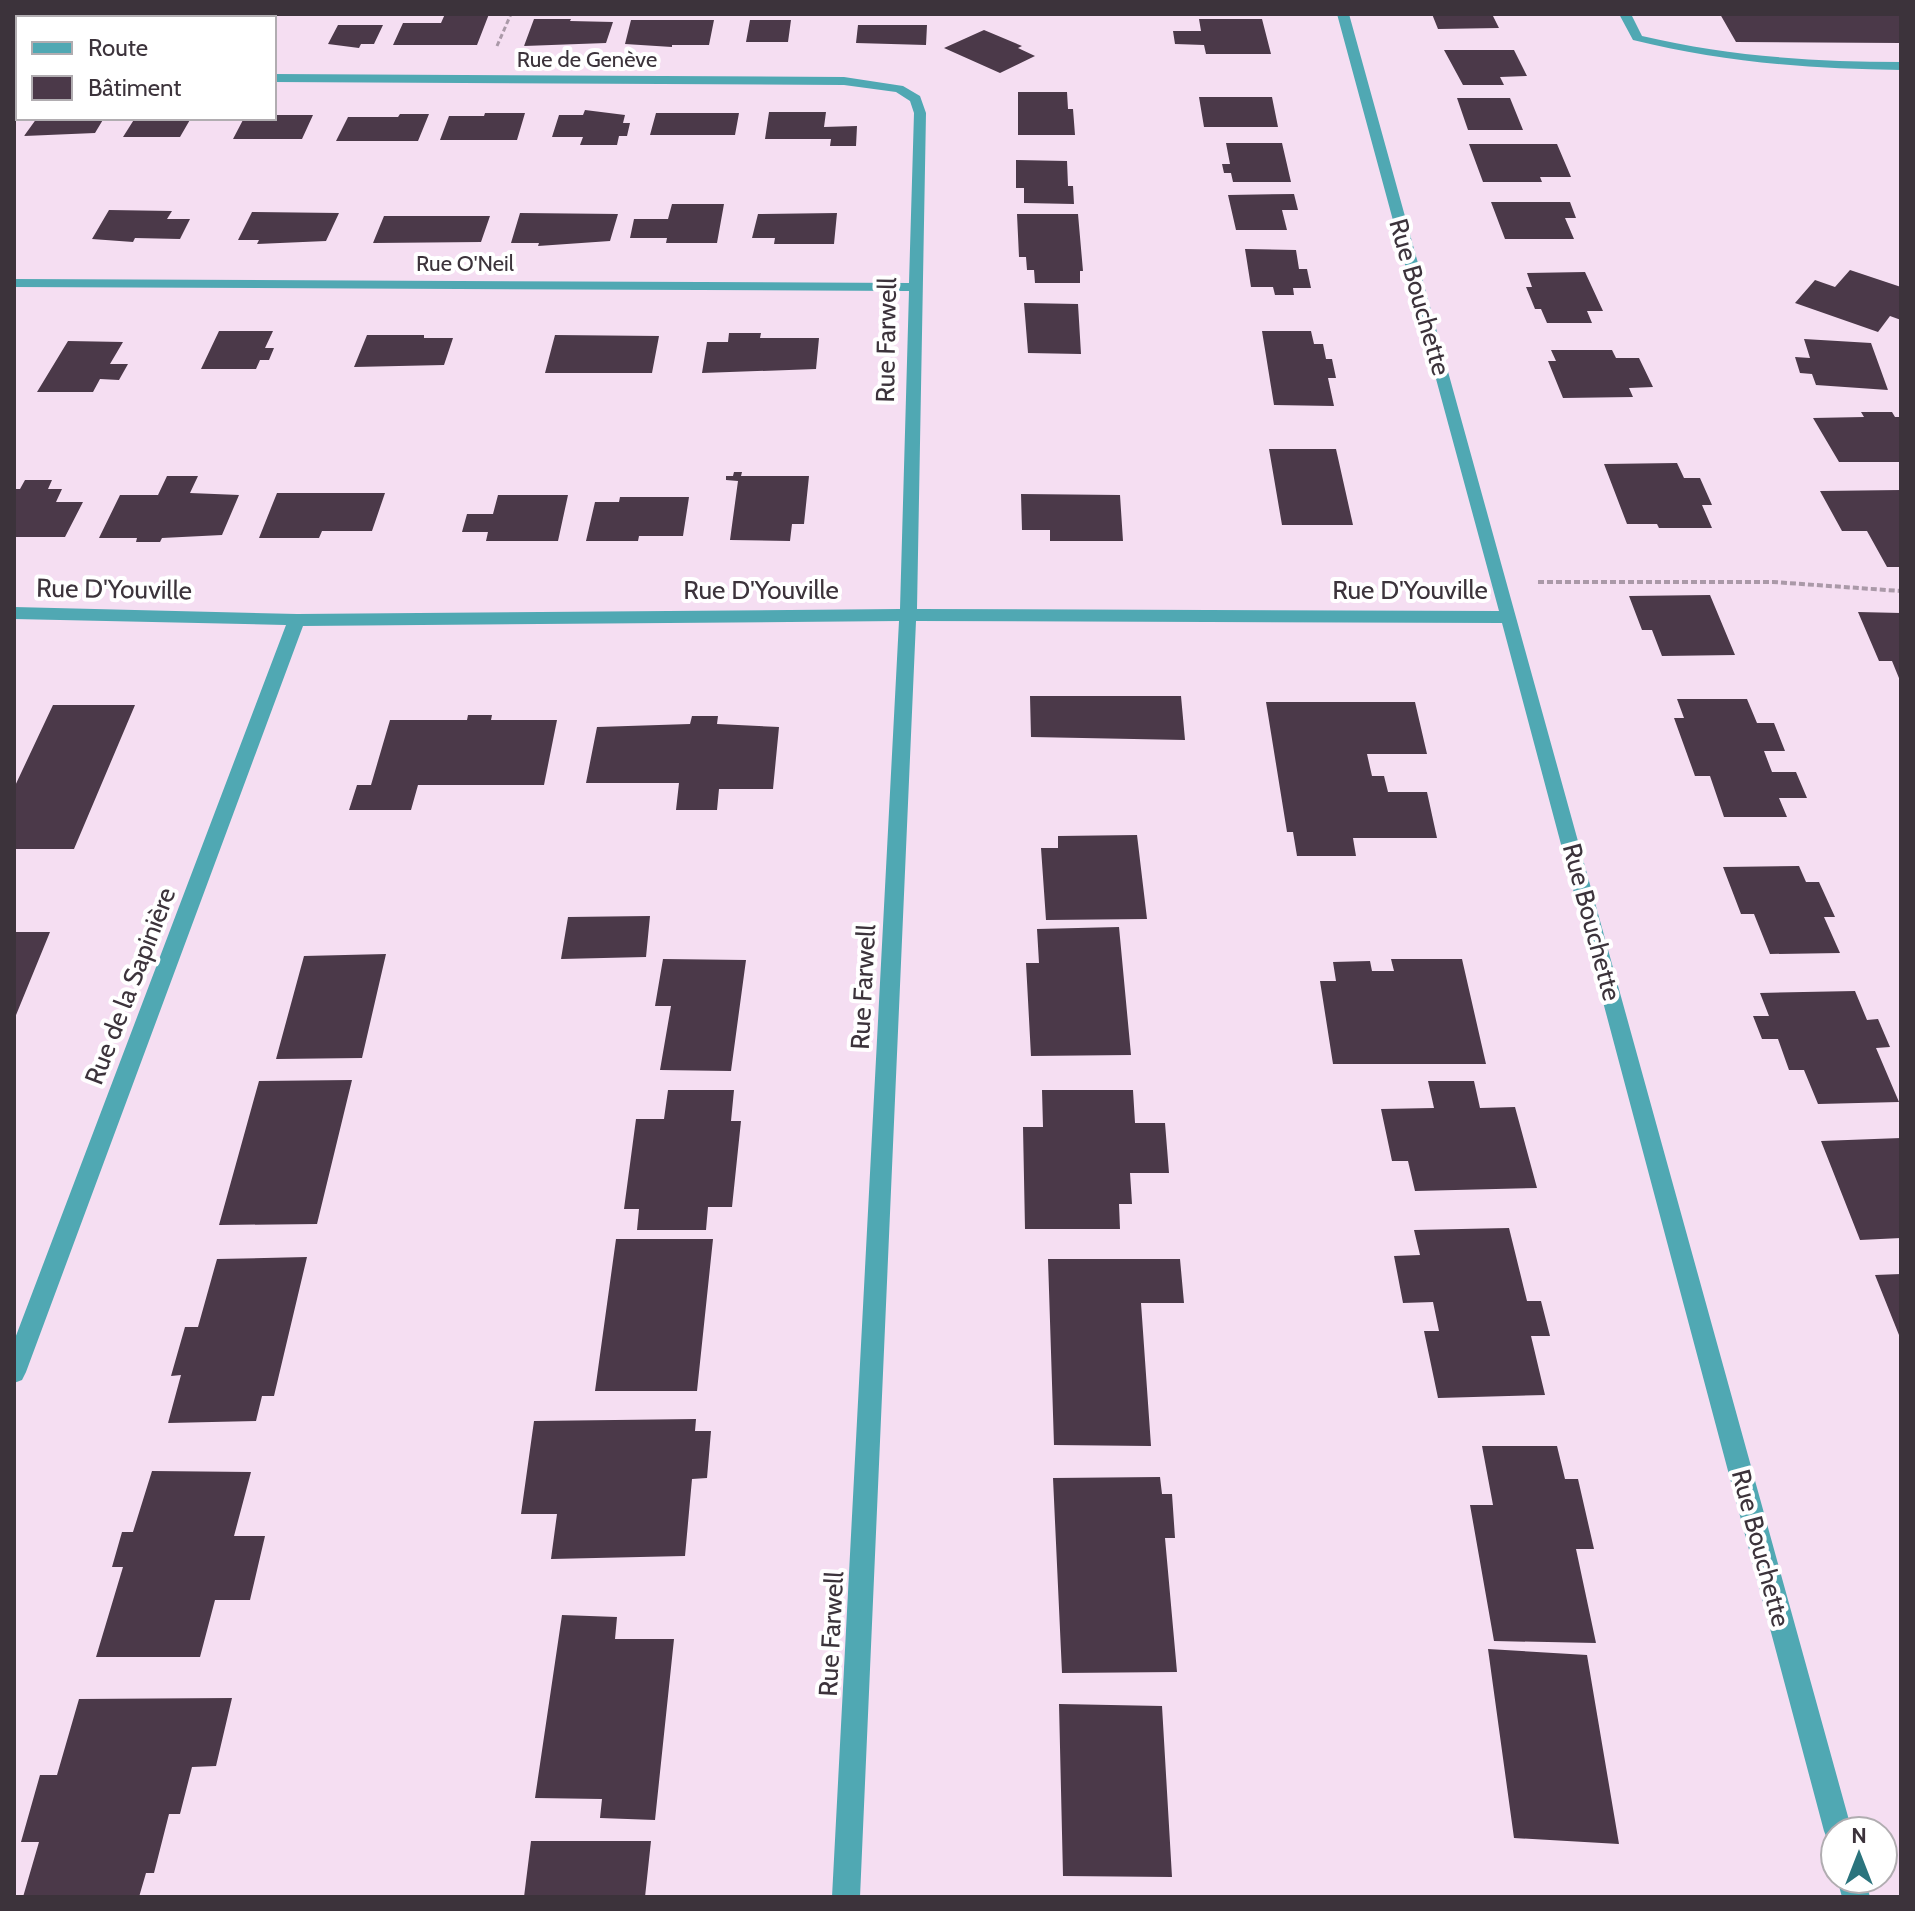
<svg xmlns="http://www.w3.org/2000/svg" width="1915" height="1911" viewBox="0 0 1915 1911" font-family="Cabin,sans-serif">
	<rect width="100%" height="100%" fill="#f5def2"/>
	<!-- building -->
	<path fill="#4b3949" d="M445,14H489L477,45H393L403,23H441Z
		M1432,14H1492L1499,28L1438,29Z
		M1720,14H1901V43L1736,42Z
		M534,19H571L570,21L613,22L606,43L524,46Z
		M1199,19H1262L1271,54H1206L1204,45L1175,44L1173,31H1201Z
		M631,20H714L709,45H672V47L625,44Z
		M750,20H791L788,42H746Z
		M338,25H383L374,44H361L359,48L328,44Z
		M858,25H927L926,45L856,43Z
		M984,30L1022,46L1018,48L1035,56L1000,73L944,48Z
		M1444,50H1514L1527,76L1500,77L1504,85H1463Z
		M1018,92H1067L1068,109H1073L1075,135H1018Z
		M1199,97H1272L1278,127H1204Z
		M1457,98H1510L1523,130H1468Z
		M585,110L625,115L623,123H630L627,136H619L617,145H580L583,137H552L559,115H583Z
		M769,112H826L824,127L857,126L856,146H830L831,139H765Z
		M485,113H525L517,140H440L449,116H484Z
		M656,113H739L735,135H650Z
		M400,114H429L418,141H336L348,117H398Z
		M274,115H313L302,139H233L244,118H274Z
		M37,118H104L95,133L24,136Z
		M135,118H191L180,137H123Z
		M1226,143H1282L1291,182H1233L1231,173H1224L1222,164H1230Z
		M1469,144H1557L1571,177H1540L1542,182H1483Z
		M1016,160L1067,161L1068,186H1073L1074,204L1024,203V188H1016Z
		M1294,194L1298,210H1282L1287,230H1236L1228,195Z
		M1491,202H1570L1576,218H1565L1574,239H1505Z
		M672,204H724L717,243H666L667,238H630L634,219H668Z
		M109,210L172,211L167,219H190L180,239L135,238L133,242L92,239Z
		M252,212L339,213L326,241L257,244L259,240H238Z
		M520,213L618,214L610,241L538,246L539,243H511Z
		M837,213L834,244H774L775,238H752L758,214Z
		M1017,214H1078L1083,271H1080V283H1035L1034,270H1027L1026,257H1019Z
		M384,216H490L481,242L373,243Z
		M1245,249L1296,250L1299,269H1307L1311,288H1293L1294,295H1275L1273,287H1251Z
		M1850,270L1901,287V320L1890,316L1878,332L1795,303L1815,280L1835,287Z
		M1585,272L1603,311H1587L1592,323H1547L1541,309H1535L1526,287H1532L1527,273Z
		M1024,303L1078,304L1081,354L1028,353Z
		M219,331H273L265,348H274L269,360H260L256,369H201Z
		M1262,331H1311L1314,344H1323L1326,359H1332L1336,378H1328L1334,406L1274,405Z
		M729,333H761L760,338H819L816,369L702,373L707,342H728Z
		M367,335H424V338H453L444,365L354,367Z
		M555,335L659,336L652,373H545Z
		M1804,339L1871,343L1888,390L1816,385L1812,374L1800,373L1795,357L1810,358Z
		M68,341L123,342L110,364H128L119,380L100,379L93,392H37Z
		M1551,350H1612L1616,358H1639L1653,387L1629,388L1633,397L1563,398L1548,361H1556Z
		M1861,412H1892L1895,417H1901V462H1839L1813,418L1864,417Z
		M1269,449H1336L1353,525H1282Z
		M1677,463L1684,478H1700L1712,505H1702L1712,528H1659L1657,524H1627L1604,464Z
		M734,472H742L741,476H809L804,524H792L790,541L730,540L738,481L726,480V476H733Z
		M167,476H198L190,493L239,495L222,535L162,538L160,542H136L137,538H99L120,495H158Z
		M25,480H52L48,489H62L56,502H83L65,537H14V489H20Z
		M1901,490V567H1887L1867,531H1842L1820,491Z
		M277,493H385L372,531H322L319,538H259Z
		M1021,494L1120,495L1123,541H1050V530H1022Z
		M498,495H568L558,541H486L488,532H462L467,514H493Z
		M620,497H689L683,536H639L638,541H586L595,502H619Z
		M1710,595L1735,655L1662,656L1652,630H1642L1629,596Z
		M1858,612L1901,613V683L1892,661H1879Z
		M1030,696H1181L1185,740L1031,737Z
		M1677,699H1747L1757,723H1774L1785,751H1764L1772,772H1796L1807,798H1779L1787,817H1724L1710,776H1695L1674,718H1684Z
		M1266,702H1415L1427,754H1367L1372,776H1384L1388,792H1427L1437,838H1353L1356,856H1297L1293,832H1287Z
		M53,705H135L74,849H14V788Z
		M468,715H492L491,720H557L544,785H418L411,810H349L357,785H371L390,720H467Z
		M692,716H718L717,724L779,727L773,789H719L717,810H676L679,783H586L597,727L690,724Z
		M1137,835L1147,919L1046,920L1041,848H1058V836Z
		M1799,866L1806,882H1819L1835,917H1824L1840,953L1770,954L1754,914H1741L1723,867Z
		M650,916L646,957L561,959L568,917Z
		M1119,927L1131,1055L1031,1056L1026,963H1039L1037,929Z
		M14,932H50L14,1020Z
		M386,954L362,1058L276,1059L304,956Z
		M663,959L746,960L731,1071L660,1070L671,1006H655Z
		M1391,959H1462L1486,1064H1333L1320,981H1336L1333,962L1370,961L1372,971H1394Z
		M1855,991L1867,1020L1878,1019L1890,1047L1876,1048L1899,1102L1818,1104L1804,1070H1789L1778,1039H1762L1753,1016H1769L1760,993Z
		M352,1080L317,1224L219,1225L259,1081Z
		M1428,1081H1474L1480,1108L1515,1107L1537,1188L1415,1191L1408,1161H1392L1381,1109L1434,1108Z
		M668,1090H734L731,1121H741L732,1207H708L706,1230H637L639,1209H624L636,1119H664Z
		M1042,1090H1133L1135,1123H1165L1169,1173H1130L1132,1204H1119L1120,1229H1025L1023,1127H1043Z
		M1901,1138V1238L1860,1240L1821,1141Z
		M1509,1228L1527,1301H1541L1550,1336H1531L1545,1395L1438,1398L1424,1331H1439L1433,1302L1403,1303L1394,1256L1420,1255L1414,1230Z
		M616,1239H713L697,1391H595Z
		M307,1257L274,1396H262L256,1421L168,1423L181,1375L171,1376L185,1327H198L217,1259Z
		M1048,1259H1180L1184,1303H1141L1151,1446L1054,1445Z
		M1901,1274V1340L1875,1275Z
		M696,1419L695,1431H711L707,1478L692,1479L685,1556L551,1559L557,1514H521L534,1421Z
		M1482,1446H1557L1565,1479H1578L1594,1549H1576L1596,1643L1494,1641L1470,1505H1493Z
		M152,1471L251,1472L234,1536H265L250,1600H215L200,1657H96L123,1567H112L122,1532H133Z
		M1160,1477L1162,1494H1172L1175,1538H1165L1177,1672L1062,1673L1053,1478Z
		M562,1615L617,1617L615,1639H674L655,1820L600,1818L602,1799L535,1798Z
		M1488,1649L1587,1655L1619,1844L1514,1838Z
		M232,1698L216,1766L192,1767L180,1814H169L154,1873H146L139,1897H23L39,1842H21L40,1775H57L79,1699Z
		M1059,1704L1162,1706L1172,1877L1063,1876Z
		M531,1841H651L645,1897H524Z"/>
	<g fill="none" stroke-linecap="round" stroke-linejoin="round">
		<!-- path-far1 -->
		<path stroke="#aa99a8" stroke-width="3" stroke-dasharray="5 3" stroke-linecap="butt" d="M497,46L511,14"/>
		<!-- path -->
		<path stroke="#aa99a8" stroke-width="4" stroke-dasharray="6 3" stroke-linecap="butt" d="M1538,582H1773L1901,591"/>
		<!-- service -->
		<path fill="#50a8b3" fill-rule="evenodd" d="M1619,14H1631L1642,36C1727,56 1813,62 1901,62V70C1810,69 1721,62 1633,40Z"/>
		<!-- minor -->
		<path fill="#50a8b3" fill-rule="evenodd" d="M1337,14H1349L1852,1831H1835V1844L1828,1841L1824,1831L1502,623L916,621L860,1897H832L899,621L303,626L26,1372L22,1380L14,1383V1341L286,625L14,619V607L297,614L900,609L909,291L14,287V279L909,283L914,113L910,101L896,92L844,85L274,82V74L844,77L903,86L920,96L926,113L917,609L1499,611Z
			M14,74H18V82H14Z
			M1837,1879H1865L1870,1897H1842Z"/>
	</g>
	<g text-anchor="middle" stroke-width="8" stroke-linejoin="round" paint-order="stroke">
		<!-- far-street labels -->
		<g font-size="22" fill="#3c333b" stroke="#fff">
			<text x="587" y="67">Rue de Genève</text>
			<text x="465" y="271">Rue O'Neil</text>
		</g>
		<!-- street labels -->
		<g font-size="26" fill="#3c333b" stroke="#fff">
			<text transform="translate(1420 297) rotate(74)" y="9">Rue Bouchette</text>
			<text transform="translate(886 340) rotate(-89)" y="9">Rue Farwell</text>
			<text transform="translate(114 589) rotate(1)" y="9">Rue D'Youville</text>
			<text x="761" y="599">Rue D'Youville</text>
			<text x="1410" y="599">Rue D'Youville</text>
			<text transform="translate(1592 922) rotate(75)" y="9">Rue Bouchette</text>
			<text transform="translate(130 986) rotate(-69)" y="9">Rue de la Sapinière</text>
			<text transform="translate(863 987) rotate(-87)" y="9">Rue Farwell</text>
			<text transform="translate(1761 1548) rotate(75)" y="9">Rue Bouchette</text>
			<text transform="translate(831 1634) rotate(-87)" y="9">Rue Farwell</text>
		</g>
	</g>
	<!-- border -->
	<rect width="1915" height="1911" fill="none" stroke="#3c333b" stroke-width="32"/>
	<!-- legend -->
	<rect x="16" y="16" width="260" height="104" fill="#ffffff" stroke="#b1adb1" stroke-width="2"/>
	<rect x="32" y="42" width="40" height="12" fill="#50a8b3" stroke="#b1adb1" stroke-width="2"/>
	<text x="88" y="56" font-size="24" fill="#3c333b">Route</text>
	<rect x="32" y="76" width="40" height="24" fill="#4b3949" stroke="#b1adb1" stroke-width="2"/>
	<text x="88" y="96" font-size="24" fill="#3c333b">Bâtiment</text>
	<!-- north arrow -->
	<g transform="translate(1859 1855)"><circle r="38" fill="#ffffff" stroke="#b1adb1" stroke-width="2"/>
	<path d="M0-6L14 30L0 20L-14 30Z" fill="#2b747d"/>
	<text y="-12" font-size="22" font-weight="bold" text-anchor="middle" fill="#3c333b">N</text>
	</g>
</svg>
